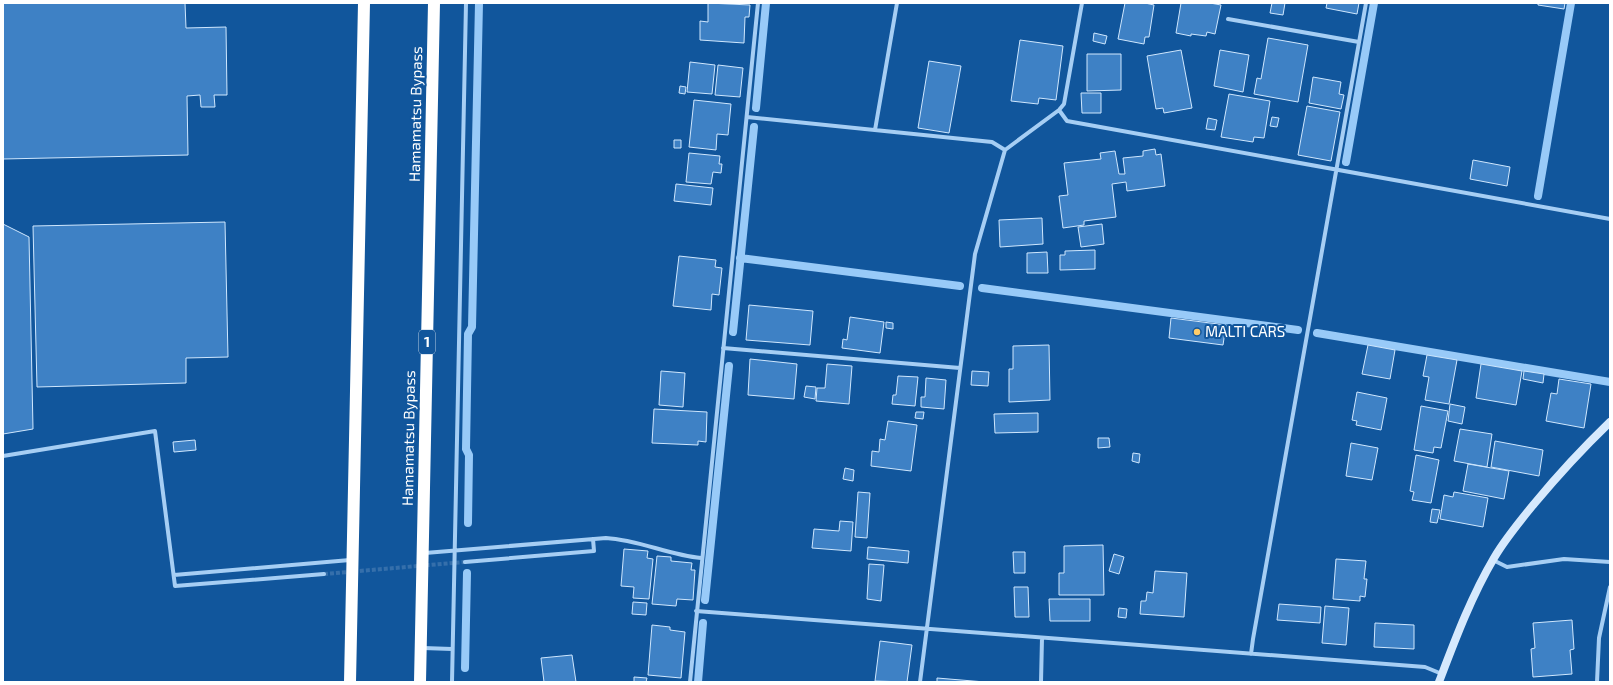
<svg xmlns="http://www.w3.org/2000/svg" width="1613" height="685" viewBox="0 0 1613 685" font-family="'Exo 2',sans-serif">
	<rect width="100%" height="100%" fill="#11569c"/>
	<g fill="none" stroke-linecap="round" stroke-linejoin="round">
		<!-- stream -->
		<path stroke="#98caf8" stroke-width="8" d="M756,108L766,3
			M1346,162L1374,3
			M1538,196L1571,3
			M740,258L960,286
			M982,288L1298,330
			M733,332L754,127
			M1317,333L1610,382
			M468,523L469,455L466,449L468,334L472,327L479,3
			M705,600L729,366
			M465,668L467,573
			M698,682L703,623"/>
	</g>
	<!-- building -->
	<path fill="#3e81c5" stroke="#cfe7fe" d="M3,3H185L186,28L226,27L227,95H214L215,107H201L200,95L187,96L188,155L3,159Z
		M708,3L750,5L749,17H745L744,43L700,40V21L708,22Z
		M1125,3H1145L1154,5L1149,37H1145L1144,44L1118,39Z
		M1181,3H1210L1221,5L1215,34L1207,32L1206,36L1191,34V36L1176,33Z
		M1272,3H1285L1283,15L1270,13Z
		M1327,3H1359L1357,14L1326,8Z
		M1538,3H1565L1564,9L1538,5Z
		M1094,33L1107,36L1105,44L1093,41Z
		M1268,38L1308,45L1298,102L1254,94L1257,78L1261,79Z
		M1020,40L1063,46L1056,100L1039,98L1038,104L1011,101Z
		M1181,50L1192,108L1164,113L1163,108L1156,109L1147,56Z
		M1220,50L1249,55L1243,92L1214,86Z
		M1087,54H1121V90L1087,91Z
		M929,61L961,66L949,133L918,128Z
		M690,62L715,65L712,94L687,92Z
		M718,65L743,68L740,97L715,95Z
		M1313,77L1341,82L1339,94L1344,95L1341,109L1309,103Z
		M680,86L686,87L685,94L679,93Z
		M1081,93H1101V113H1082Z
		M1229,94L1270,101L1264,138L1254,137L1253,142L1221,137Z
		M694,100L731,104L728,135L717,134L716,150L689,147Z
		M1307,106L1340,112L1331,161L1298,155Z
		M1272,117L1279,118L1277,127L1270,126Z
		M1208,118L1217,120L1215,130L1206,129Z
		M674,140H681V148H674Z
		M1155,149L1156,155L1161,154L1165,186L1127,191L1126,182L1112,184L1116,217L1084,221V225L1063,228L1059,196L1068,195L1064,163L1101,159L1100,153L1115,151L1119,174H1125L1123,158L1143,156V151Z
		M689,153L720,156L719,164H722L721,173L713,172L711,184L686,182Z
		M1473,160L1510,167L1507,186L1470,179Z
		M676,184L713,188L711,205L674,201Z
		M1042,218L1043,244L1000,247L999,220Z
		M225,222L228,357L186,358V383L37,387L33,226Z
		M3,224L29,237L33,429L3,434Z
		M1102,224L1104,244L1081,247L1078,227Z
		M1095,250V269L1060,270V255H1065V251Z
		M1047,252L1048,273H1027V253Z
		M679,256L716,260L715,267L722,268L719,295L712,294L711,310L673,306Z
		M749,305L813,311L810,345L746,340Z
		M850,317L884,322L880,353L842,348L843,339L847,340Z
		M1171,318L1226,325L1223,345L1169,338Z
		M886,322L893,323V329L886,328Z
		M1049,345L1050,400L1009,402V369H1013V346Z
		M1368,345L1395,350L1390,379L1362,374Z
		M1427,355L1457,360L1449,404L1425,400L1429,377L1423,376Z
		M750,359L797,364L794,399L748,395Z
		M827,364L852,366L849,404L816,401L817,388H825Z
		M1481,364L1522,371L1516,405L1476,398Z
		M661,371L685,373L683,407L659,405Z
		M972,371L989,372L988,386L971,385Z
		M1524,371L1544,374L1543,383L1523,379Z
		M898,376L918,377L915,406L892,404L893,395H896Z
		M926,378L946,380L944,409L921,407V397H925Z
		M1559,379L1591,384L1584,428L1546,421L1551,393L1557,394Z
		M806,386L816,387L815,399L804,397Z
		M1357,392L1387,398L1381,430L1356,425L1357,421L1352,420Z
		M1450,404L1465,407L1462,424L1448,421Z
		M1421,406L1448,411L1441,448L1434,447L1433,453L1414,450Z
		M654,409L707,412L706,442L698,441V445L652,443Z
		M916,412H924L923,419L915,418Z
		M1038,413V432L995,433L994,414Z
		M888,421L917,425L911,471L871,466L872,451L879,452L880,439L885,440Z
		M1460,429L1492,434L1487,467L1454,461Z
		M1098,438H1109L1110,447L1098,448Z
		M195,440L196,450L174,452L173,442Z
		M1495,441L1543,450L1539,476L1491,467Z
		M1351,443L1378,448L1372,480L1346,476Z
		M1133,453L1140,454L1139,463L1132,461Z
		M1416,455L1439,460L1431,503L1412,500L1414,492L1410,491Z
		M1468,464L1509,471L1504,499L1463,491Z
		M845,468L854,470L853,481L843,479Z
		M858,492L870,493L867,538L855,537Z
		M1454,492L1488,498L1483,527L1440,519L1444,495L1453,497Z
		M1432,509L1440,510L1437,523L1430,522Z
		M840,521L853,522L851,551L812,548L814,529L839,531Z
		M1103,545L1104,595H1059V573H1064V546Z
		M868,547L909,551L908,563L867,559Z
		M624,549L648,551L647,558L653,559L649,599L633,598L634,587L621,586Z
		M1013,552H1025V573H1014Z
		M1114,554L1124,557L1119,574L1109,571Z
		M657,556L671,557V561L692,563L691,570H695L693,600L677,599L676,606L652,604Z
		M1336,559L1366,561L1364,579H1367L1365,597L1360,596V601L1333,599Z
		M869,564L884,565L881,601L867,599Z
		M1155,571L1187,573L1184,617L1140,614L1141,601H1146L1147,592L1153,593Z
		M1014,587H1028L1029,617H1015Z
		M1049,599H1090V621H1050Z
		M633,602L647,603L646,615L632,614Z
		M1279,604L1321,607L1320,623L1277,620Z
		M1325,606L1349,608L1346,645L1322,643Z
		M1119,608L1127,609L1126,618L1118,617Z
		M1572,620L1574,649L1570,650L1572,674L1533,677L1531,649L1535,648L1533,623Z
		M1375,623L1414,625V649L1374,647Z
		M652,625L670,627V630L685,632L681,678L648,675Z
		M880,641L912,645L907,682L875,681Z
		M572,655L576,682H544L541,658Z
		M634,677L647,678L646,682H634Z
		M937,678L985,682H937Z"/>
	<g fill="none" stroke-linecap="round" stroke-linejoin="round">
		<!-- street-tunnel -->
		<path stroke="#356fab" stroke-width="4" stroke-dasharray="4 2" stroke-linecap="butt" d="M324,574L465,562"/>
		<!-- street -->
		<path stroke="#a6cef4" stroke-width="4" d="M1228,19L1359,42
			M1059,110L1067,121L1610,219
			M747,117L992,142L1005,150
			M875,130L897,3
			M723,348L960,368
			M3,456L155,431L175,586L324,574
			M425,553L606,538C639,540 669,555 701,558
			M1493,560L1507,567L1564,559L1610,562
			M465,562L594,551L593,539
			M174,575L350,560
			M696,611L1425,667L1442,674
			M423,648L452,649
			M1251,654L1253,639L1366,3
			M452,682L466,3
			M690,682L758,3
			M920,682L975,254L1005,150L1059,110L1064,104L1082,3
			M1041,682L1042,638
			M1597,682L1599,638L1610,587"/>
		<!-- secondary -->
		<path stroke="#d6e9fd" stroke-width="8" d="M1439,682C1455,640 1471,597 1494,558C1505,539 1520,521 1534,504C1558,475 1583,448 1610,422"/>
		<!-- highway -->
		<path stroke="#fff" stroke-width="12" d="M350,682L364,3
			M420,682L434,3"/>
	</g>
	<!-- markers -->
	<circle fill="#ffcc69" stroke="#11569c" stroke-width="1.5" cx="1197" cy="332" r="4"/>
	<g text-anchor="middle" stroke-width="4" stroke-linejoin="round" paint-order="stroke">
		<!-- shield labels -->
		<rect fill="#11569c" stroke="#b8cce1" stroke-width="1" x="419" y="330" width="16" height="24" rx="3"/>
		<g font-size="14" font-weight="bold" fill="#fff">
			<text x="427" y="347">1</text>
		</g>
		<!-- street labels -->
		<g font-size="15" fill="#fff" stroke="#11569c">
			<text transform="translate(416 114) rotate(-89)" y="5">Hamamatsu Bypass</text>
			<text transform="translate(409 438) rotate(-89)" y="5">Hamamatsu Bypass</text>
		</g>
		<!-- poi labels -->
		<g font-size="15" fill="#fff" stroke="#11569c" text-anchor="start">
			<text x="1205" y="337">MALTI CARS</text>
		</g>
	</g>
	<!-- border -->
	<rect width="1613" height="685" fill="none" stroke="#ffffff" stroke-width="8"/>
</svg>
